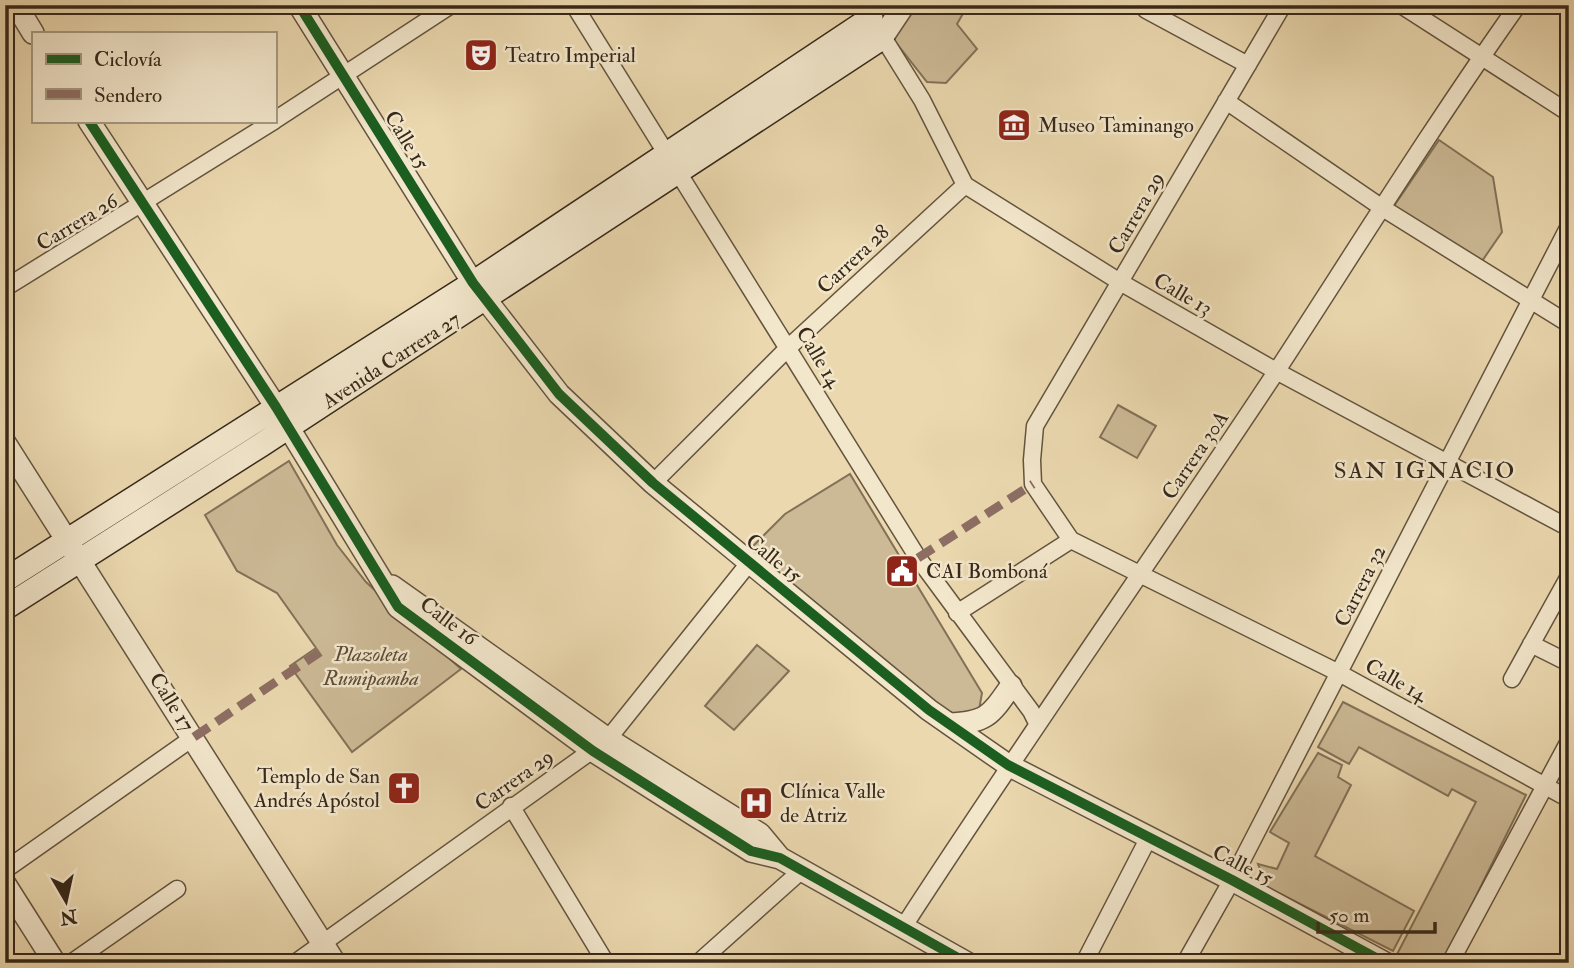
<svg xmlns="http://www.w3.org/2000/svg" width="1574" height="968" viewBox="0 0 1574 968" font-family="'IM FELL Double Pica',serif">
	<rect width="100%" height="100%" fill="#ebd8af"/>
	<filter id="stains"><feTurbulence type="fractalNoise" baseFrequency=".00286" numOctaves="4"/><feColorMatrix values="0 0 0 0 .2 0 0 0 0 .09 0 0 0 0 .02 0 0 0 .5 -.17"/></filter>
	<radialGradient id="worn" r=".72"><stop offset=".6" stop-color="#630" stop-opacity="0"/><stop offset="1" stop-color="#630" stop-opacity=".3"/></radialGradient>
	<!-- green -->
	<path fill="#ccba96" stroke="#827158" stroke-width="2" d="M911,5H968L957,24L977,49L946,83L927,82L894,40Z
		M1439,140L1493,177L1502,232L1480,264L1394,206Z
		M1118,405L1156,426L1137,458L1100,437Z
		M289,461L337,545L366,582L461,669L352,752L290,666L316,648L277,593L237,571L205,515Z
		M850,474L982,693L979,710L965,717L942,710L744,555L785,514Z
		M757,645L789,671L734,730L705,706Z
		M1343,702L1526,795L1443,963H1404L1395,958L1476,802L1452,789L1448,796L1359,747L1349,764L1318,747Z
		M1318,753L1342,765L1338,777L1351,785L1315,856L1414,911L1393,951L1267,887L1258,864L1277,869L1289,843L1270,832Z"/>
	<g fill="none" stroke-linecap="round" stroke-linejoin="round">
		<!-- minor casing -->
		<g stroke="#64543e" stroke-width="19">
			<path id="minor" d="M574,5L918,558L1031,711L1037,723
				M863,5L922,100L965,185L1120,282L1276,371L1569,528
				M1283,5L1035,426L1032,460L1033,484L1071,540L1339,673L1569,799
				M1401,5L1569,113
				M1146,10L1248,65
				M1226,101L1381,207L1569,324
				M275,120L451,5
				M5,288L274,121
				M653,483L789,347L965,185
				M957,613L1071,540
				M1531,644L1569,663
				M1512,679L1569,576
				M511,806L606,963
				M5,870L194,737
				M904,926C1025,739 1153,558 1276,372C1356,249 1433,125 1518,5
				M71,963L177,889
				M295,963L608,739L749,563
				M698,963L802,870
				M1084,963L1148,839
				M1185,963L1232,880L1569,226
				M1450,963L1569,741"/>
		</g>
		<!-- tertiary casing -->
		<g stroke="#64543e" stroke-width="24">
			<path id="tertiary" d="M16,5L33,33
				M299,5L473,283L559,394L653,483L929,710L1008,765L1232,880L1385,963
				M882,38L904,5
				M89,121L276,407L398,607L593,751L751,851L780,858L967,963
				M5,443L335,963
				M392,586L608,739L760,834L780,858
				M949,724C987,722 990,716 1011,686
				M5,884L55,963"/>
		</g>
		<!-- secondary casing -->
		<g stroke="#372819" stroke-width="26">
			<path id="secondary" d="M5,580L473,283L871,18
				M5,608L261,445L882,38"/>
		</g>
		<!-- minor -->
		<use href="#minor" stroke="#f2e6cb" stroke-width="16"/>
		<!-- tertiary -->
		<use href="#tertiary" stroke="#f2e6cb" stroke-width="21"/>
		<!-- secondary -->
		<use href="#secondary" stroke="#f2e6cb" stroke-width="23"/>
		<!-- quiet -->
		<path stroke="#8d6e63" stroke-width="9" stroke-dasharray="18 9" stroke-linecap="butt" d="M918,558L1033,484
			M194,737L320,652"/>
		<!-- cycleway casing -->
		<g stroke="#f2e6cb" stroke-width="15">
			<path id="cycleway" d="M299,5L473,283L559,394L653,483L929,710L1008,765L1232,880L1385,963
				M89,121L276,407L398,607L593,751L751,851L780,858L967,963"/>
		</g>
		<!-- cycleway -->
		<use href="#cycleway" stroke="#1b5e20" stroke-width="10"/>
	</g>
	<!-- icons -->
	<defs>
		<g id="theatre-square" transform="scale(1.75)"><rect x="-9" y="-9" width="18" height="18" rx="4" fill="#8f2418" stroke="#f2e6cb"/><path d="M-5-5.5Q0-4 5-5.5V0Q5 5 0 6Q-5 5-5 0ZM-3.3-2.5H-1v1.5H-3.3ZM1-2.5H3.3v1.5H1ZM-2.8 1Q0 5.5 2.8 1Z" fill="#fff"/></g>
		<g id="museum-square" transform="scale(1.75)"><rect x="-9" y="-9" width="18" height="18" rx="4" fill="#8f2418" stroke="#f2e6cb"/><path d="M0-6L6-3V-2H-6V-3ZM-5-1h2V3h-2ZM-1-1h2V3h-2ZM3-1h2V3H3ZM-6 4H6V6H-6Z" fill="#fff"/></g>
		<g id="civic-square" transform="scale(1.75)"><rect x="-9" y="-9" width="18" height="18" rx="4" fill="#8f2418" stroke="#f2e6cb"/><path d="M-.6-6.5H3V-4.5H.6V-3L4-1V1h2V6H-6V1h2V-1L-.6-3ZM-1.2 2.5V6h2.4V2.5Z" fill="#fff"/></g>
		<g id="church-square" transform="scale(1.75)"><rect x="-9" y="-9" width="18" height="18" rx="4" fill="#8f2418" stroke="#f2e6cb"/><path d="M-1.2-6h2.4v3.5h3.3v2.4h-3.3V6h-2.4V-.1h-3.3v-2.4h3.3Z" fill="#fff"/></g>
		<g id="hospital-square" transform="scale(1.75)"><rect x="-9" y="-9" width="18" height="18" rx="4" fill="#8f2418" stroke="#f2e6cb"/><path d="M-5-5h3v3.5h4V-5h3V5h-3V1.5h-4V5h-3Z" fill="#fff"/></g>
	</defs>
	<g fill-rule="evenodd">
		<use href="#theatre-square" x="481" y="55"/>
		<use href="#museum-square" x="1014" y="125"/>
		<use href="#civic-square" x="902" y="571"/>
		<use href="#church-square" x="404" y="788"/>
		<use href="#hospital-square" x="756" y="803"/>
	</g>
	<g text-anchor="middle" stroke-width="5" stroke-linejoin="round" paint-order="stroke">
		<!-- poi labels -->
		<g font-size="21" fill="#372819" stroke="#f2e6cb" text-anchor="start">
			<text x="505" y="62">Teatro Imperial</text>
			<text x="1038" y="132">Museo Taminango</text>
			<text x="926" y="578">CAI Bomboná</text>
			<text x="380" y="783" text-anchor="end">Templo de San<tspan x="380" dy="24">Andrés Apóstol</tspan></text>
			<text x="780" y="798">Clínica Valle<tspan x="780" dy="24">de Atriz</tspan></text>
		</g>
		<!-- street labels -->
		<g font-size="21" fill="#372819" stroke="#f2e6cb">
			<text transform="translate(407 140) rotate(58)" y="7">Calle 15</text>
			<text transform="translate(1136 213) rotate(-60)" y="7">Carrera 29</text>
			<text transform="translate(77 222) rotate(-31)" y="7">Carrera 26</text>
			<text transform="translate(853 259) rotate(-43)" y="7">Carrera 28</text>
			<text transform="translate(1183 294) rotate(30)" y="7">Calle 13</text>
			<text transform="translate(819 357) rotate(59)" y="7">Calle 14</text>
			<text transform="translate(391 360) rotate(-33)" y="7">Avenida Carrera 27</text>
			<text transform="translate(1195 455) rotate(-56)" y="7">Carrera 30A</text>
			<text transform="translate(774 558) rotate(39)" y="7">Calle 15</text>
			<text transform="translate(1360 586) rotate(-63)" y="7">Carrera 32</text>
			<text transform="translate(449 621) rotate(37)" y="7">Calle 16</text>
			<text transform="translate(1396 680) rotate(29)" y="7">Calle 14</text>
			<text transform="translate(172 702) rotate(58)" y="7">Calle 17</text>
			<text transform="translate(514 780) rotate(-35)" y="7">Carrera 29</text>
			<text transform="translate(1243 865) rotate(27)" y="7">Calle 15</text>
		</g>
		<!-- park labels -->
		<g font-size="21" font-style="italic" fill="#5c4c38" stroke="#f2e6cb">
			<text x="371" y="661">Plazoleta<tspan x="371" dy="24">Rumipamba</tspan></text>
		</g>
		<!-- neighbourhood labels -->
		<g font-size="23" letter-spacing="2" fill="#372819" stroke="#f2e6cb">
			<text x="1425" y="478">SAN IGNACIO</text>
		</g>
	</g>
	<!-- margin -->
	<rect width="1574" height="968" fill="none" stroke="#ebd8af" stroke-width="28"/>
	<rect x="7" y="7" width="1560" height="954" fill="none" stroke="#372819" stroke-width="3.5"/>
	<rect x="14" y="14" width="1546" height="940" fill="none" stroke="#372819" stroke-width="2"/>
	<!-- legend -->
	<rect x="32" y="32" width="245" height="91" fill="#f2e6cb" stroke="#a79a84" stroke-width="2"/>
	<rect x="46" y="54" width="35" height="10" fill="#1b5e20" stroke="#a79a84" stroke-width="2"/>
	<text x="94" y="66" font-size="21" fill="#372819">Ciclovía</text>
	<rect x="46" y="89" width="35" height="10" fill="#8d6e63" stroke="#a79a84" stroke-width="2"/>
	<text x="94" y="102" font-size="21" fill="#372819">Sendero</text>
	<!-- north arrow -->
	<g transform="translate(66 901) rotate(171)" stroke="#f2e6cb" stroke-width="5" paint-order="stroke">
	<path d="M0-5L12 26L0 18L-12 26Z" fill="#372819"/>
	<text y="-10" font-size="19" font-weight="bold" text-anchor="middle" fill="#372819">N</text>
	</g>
	<!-- scale -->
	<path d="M1318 922v10h117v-10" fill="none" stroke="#372819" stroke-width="3.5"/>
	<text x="1329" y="922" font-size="21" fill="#372819" stroke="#f2e6cb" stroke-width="5" paint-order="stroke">50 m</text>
	<rect width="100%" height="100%" filter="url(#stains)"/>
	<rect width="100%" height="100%" fill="url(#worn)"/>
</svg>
